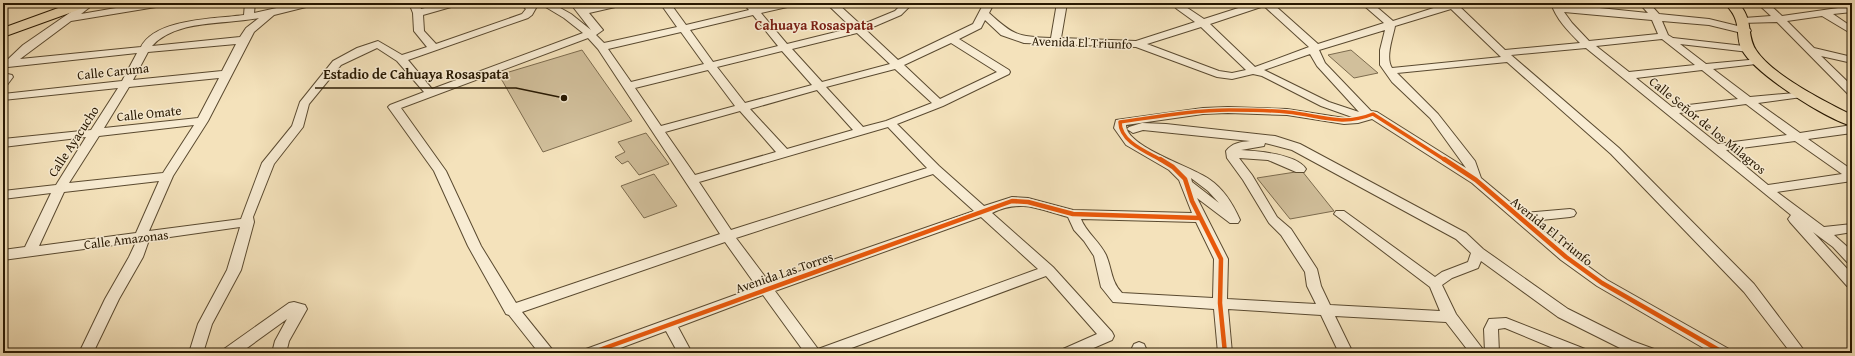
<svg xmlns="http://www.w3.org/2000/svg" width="1855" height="356" viewBox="0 0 1855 356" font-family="'Gentium Book Plus',serif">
	<rect width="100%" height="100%" fill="#f4e2bb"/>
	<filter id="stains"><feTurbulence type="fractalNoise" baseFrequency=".005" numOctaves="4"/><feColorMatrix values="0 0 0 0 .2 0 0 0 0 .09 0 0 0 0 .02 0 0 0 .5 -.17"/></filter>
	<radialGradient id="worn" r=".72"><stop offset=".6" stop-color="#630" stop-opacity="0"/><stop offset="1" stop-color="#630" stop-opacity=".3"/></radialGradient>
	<!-- green -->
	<path fill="#d1bf9b" stroke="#7c6b4e" d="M582,50L632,121L543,152L499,75Z
		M1351,50L1378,73L1354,78L1328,55Z
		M646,133L669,164L639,175L628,161L622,164L615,157L625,152L618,142Z
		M1302,171L1334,211L1290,219L1257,178Z
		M654,174L677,206L644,218L621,186Z"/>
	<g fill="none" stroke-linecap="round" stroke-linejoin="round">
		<!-- minor casing -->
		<g stroke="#5a4a30" stroke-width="2">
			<path id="minor" d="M84,3H95L81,14L145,3H167L162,6L71,21L20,59L141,47C156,18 216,19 244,15L245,3H255L254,13L299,3H316L314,5L274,15L254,32L208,121L173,176L149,231L241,219L262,163L292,126L300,102L333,61L357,48L378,41L402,55L427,47L414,31L413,13L409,3H419L421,9L444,3H460L458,5L423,15L424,31L436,44L522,14L526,9L519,3H530L536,8L532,15L528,18L408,60L432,89L583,33L564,18L539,3L555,5L571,14L591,30L570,3H580L585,8L608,3H626L624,5L589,13L603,30L596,35L604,43L677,27L660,3H670L686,25L749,10L743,3H753L757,8L780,3H798L796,5L761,13L787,44L852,28L826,3H837L861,25L895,11L903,3H913L901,15L866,30L898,60L973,24L984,3H994L989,13C1013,35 1018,37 1051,38L1057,3H1067L1061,38L1136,41L1195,22L1177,9L1175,7L1177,5H1183L1204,19L1254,3H1272L1318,44L1384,23L1361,3H1372L1393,21L1446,4L1445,3H1465L1459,6L1505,50L1580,43C1568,31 1556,19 1551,3L1648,13L1639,3H1649L1659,14L1709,19L1750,29L1751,31L1746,34L1709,25L1662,21L1668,35L1673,38L1753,47L1754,49L1753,51L1749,52L1680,44L1706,64L1760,59L1761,61L1760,63L1756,64L1713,69L1750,97L1806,92L1807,94L1802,97L1758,103L1800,133L1852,125V133L1808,139L1852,170V181L1777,192L1824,227L1852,224V232L1834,235L1852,251V264L1847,262L1833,247L1813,232L1852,274V288L1847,286L1790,222L1788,219L1791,215L1586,48L1511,55L1619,148L1754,284L1806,353H1791L1744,292L1611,154L1507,62L1397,73L1438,114L1475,161L1481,178L1523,213L1570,209L1574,210L1576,213L1574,216L1570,217L1532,221L1571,254L1607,280L1729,349L1731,353H1712L1597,286L1561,260L1472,183L1372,119L1358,123L1344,124L1287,115L1228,113L1203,114L1126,125C1126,147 1193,167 1209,179C1224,189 1233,204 1240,220L1238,223H1230L1197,198L1228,259L1227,299L1316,304L1307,286L1305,272L1281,235L1269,223L1243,180L1227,158L1226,151C1232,143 1240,142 1250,141L1143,130L1133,133L1127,129L1129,127L1142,123L1166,124L1275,136L1300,144L1466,233L1483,249L1568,309L1632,341L1654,349L1656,353H1633L1622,349L1558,317L1481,261L1478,268L1452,278L1442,285L1456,314L1485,352L1484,329L1489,319L1506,318L1585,349L1587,353H1565L1505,328L1498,329L1499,353H1470L1446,322L1335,316L1353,353H1339L1321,315L1228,309L1232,353H1218L1214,309L1113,302L1101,287L1094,256L1084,241L1074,230L1068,217C1038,209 1021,199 992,213L1053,267L1112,332L1114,336L1112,340L1082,353H1061L1063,349L1097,334L1046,276L838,353H805L763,295L678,327L692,353H678L666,331L607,353H584L586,349L757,287L725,242L522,312L555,353H539L509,315L506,314L468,246L434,171L388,107L390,105L424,92L397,61L377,48L341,65L309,104L303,127L274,164L253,217L254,222L241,270L212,324L203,353H189L198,324L227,270L240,227L149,240L143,257L119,299L93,353H79L105,299L129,257L136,242L3,260V250L25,247L51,193L3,199V191L56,185L86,137L3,147V139L91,130L118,88L3,100V94L122,81L137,53L8,67L3,64L23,45ZM1264,6L1309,47L1255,67L1210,24ZM1451,9L1501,57L1392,68C1385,58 1393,37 1395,26ZM1564,12L1652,20L1658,34L1589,41L1572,23ZM753,15L778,46L713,62L690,30ZM259,18L246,28L240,37L152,46C177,19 225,25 259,18ZM985,20L1001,35L1024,43L1136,47L1217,77L1232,79L1253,74L1262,76L1321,106L1352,117L1344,118L1287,109L1228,107L1203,108L1116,120L1114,128L1126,145L1169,170L1179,180L1192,213L1073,210L1028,198L1012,197L984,206L939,166L897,124L943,106L1009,74L1010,72L1009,70L959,39L981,28ZM1201,27L1246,70L1232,73L1219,71L1147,44ZM1385,30L1380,50V65L1392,82L1430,118L1466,168L1377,112L1371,111L1325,63L1319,50ZM681,32L704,64L631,82L608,49ZM857,33L890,64L822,82L792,49ZM588,38L598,49L720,234L516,303L481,246L446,171L401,108ZM1662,39L1695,65L1629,72L1596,46ZM951,43L997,72L940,99L904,65ZM236,44L222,71L133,80L148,52ZM782,51L812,85L745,103L717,67ZM1310,54L1317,66L1359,112L1329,102L1264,70ZM895,69L932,103L886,121L863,127L826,87ZM708,70L735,106L661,126L635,88ZM1702,70L1738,99L1672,107L1636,78ZM219,78L198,118L104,128L129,87ZM817,90L853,130L787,149L750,109ZM1746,104L1787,135L1718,144L1679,113ZM740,111L776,152L695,175L665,132ZM194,125L163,173L69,183L99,136ZM888,127L927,168L731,230L699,182ZM1795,141L1842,174L1768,185L1726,150ZM1265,143L1292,150L1456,239L1471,253L1468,262L1442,272L1435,277L1344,211H1336L1334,214L1430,287L1440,311L1330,305L1321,286L1317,269L1291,229L1277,217L1252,175L1239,158L1268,160L1296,172H1304L1306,169C1297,154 1257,151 1241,150L1264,146ZM933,174L974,211L769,282L736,238ZM1191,178L1208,191L1219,203L1192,182ZM159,181L136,233L39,246L64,192ZM981,217L1038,269L818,349L775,291ZM1081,219L1196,222L1214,259L1213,298L1122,293C1111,282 1112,269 1106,255C1100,242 1086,232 1081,219Z
				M1757,3H1768L1782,16L1852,6V12L1833,14L1852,27V34L1822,16L1787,21L1814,48L1852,57V63L1821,56L1852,86V95L1848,94L1777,22L1741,23L1739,21L1741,19L1744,18L1771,16Z
				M3,73L12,75L13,77L7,85L3,86Z
				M294,302L305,305L307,309L289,341L286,353H272L275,341L287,319L240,353H222L224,349L289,303Z
				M1139,342L1144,344L1148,353H1134L1132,348L1134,344Z"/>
		</g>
		<!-- major casing -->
		<g stroke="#261701" stroke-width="2">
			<path id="major" d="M72,3H90L89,6L3,37V28Z
				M1725,3H1738C1754,19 1746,35 1756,50C1772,75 1826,102 1852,115V126C1826,119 1755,74 1742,50C1737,41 1739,30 1736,21C1734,13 1729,9 1725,3Z"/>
		</g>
		<!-- minor -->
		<use href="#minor" fill="#f8ecd3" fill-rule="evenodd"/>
		<!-- major -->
		<use href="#major" fill="#f4e2bb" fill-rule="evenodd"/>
		<!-- cycleway-far1 casing -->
		<g stroke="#f8ecd3" stroke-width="5.5">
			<path id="cycleway-far1" d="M1161,160C1147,152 1120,142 1120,122C1156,117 1193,110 1229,110C1248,110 1268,110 1287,112C1319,115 1341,127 1373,114L1445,160"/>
		</g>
		<!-- cycleway casing -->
		<g stroke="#f8ecd3" stroke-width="7">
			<path id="cycleway" d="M1160,159L1173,167L1185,179L1192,201L1221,259L1220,303L1225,353
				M1444,159L1476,180L1566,257L1602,283L1724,353
				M591,353L1012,201L1028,202L1073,214L1200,218"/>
		</g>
		<!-- cycleway-far1 -->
		<use href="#cycleway-far1" stroke="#e8590c" stroke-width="3.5"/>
		<!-- cycleway -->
		<use href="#cycleway" stroke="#e8590c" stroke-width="4.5"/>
	</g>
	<g text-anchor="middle" stroke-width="3" stroke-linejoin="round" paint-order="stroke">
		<!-- street labels -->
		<g font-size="13" fill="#261701" stroke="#f8ecd3">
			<text transform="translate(1082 42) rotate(2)" y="5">Avenida El Triunfo</text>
			<text transform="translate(113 71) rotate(-6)" y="5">Calle Caruma</text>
			<text transform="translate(149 113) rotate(-6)" y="5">Calle Omate</text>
			<text transform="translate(1708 125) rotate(39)" y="5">Calle Señor de los Milagros</text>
			<text transform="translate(73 141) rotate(-57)" y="5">Calle Ayacucho</text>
			<text transform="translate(1552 231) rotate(39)" y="5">Avenida El Triunfo</text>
			<text transform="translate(126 239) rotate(-7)" y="5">Calle Amazonas</text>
			<text transform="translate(784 272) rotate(-19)" y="5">Avenida Las Torres</text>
		</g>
		<!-- neighbourhood labels -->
		<g font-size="14" font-weight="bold" fill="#7a1f14" stroke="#f8ecd3">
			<text x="814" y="30">Cahuaya Rosaspata</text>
		</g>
	</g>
	<!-- callouts -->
	<path fill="none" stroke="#261701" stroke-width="1.5" d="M564 98L516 88H315"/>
	<circle fill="#261701" stroke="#f8ecd3" stroke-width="1.5" cx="564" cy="98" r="4"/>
	<g font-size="14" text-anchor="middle" font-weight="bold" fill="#261701" stroke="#f8ecd3" stroke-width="3" stroke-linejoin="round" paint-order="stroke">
		<text x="416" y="79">Estadio de Cahuaya Rosaspata</text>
	</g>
	<!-- margin -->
	<rect width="1855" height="356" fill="none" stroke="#f4e2bb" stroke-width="16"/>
	<rect x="4" y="4" width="1847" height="348" fill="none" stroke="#261701" stroke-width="2"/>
	<rect x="8" y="8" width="1839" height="340" fill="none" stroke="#261701"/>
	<rect width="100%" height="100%" filter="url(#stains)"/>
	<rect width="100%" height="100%" fill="url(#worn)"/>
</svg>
